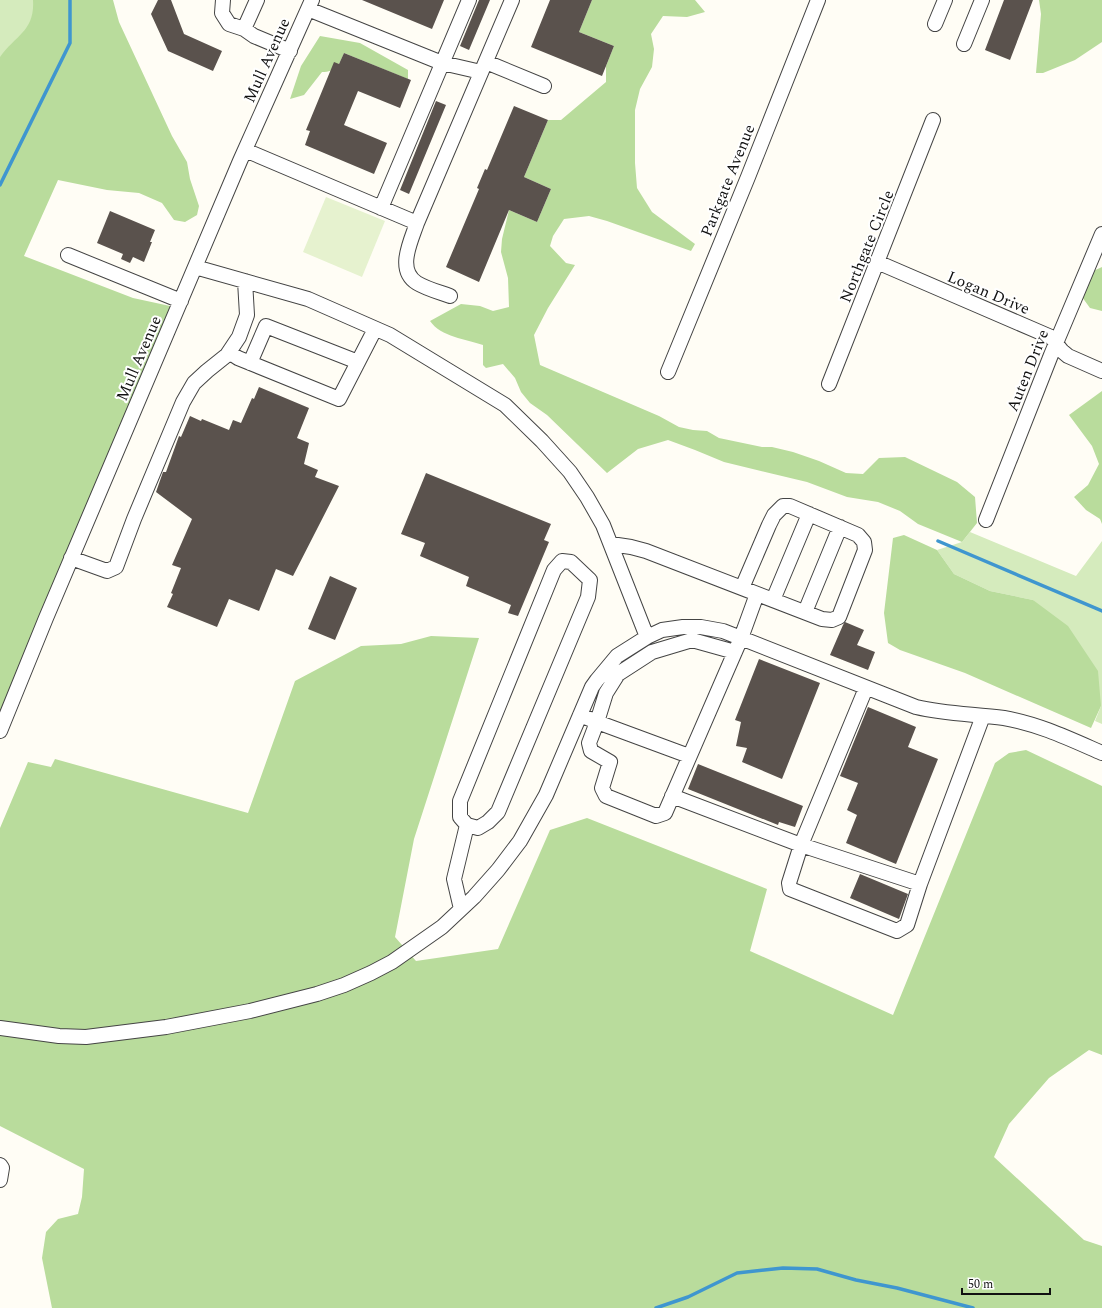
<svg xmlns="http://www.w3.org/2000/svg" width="1102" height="1308" viewBox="0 0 1102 1308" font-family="Spectral,serif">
	<rect width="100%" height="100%" fill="#fffdf5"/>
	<!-- green -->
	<path fill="#d5ebbd" d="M0,0H51L0,129Z
		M970,532L1076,576L1102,541V724L1095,721L1101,706L1033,600L990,591L954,574L937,550L962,542Z"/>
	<!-- forest -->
	<path fill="#b9dc9c" d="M33,0H113L119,22L172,136L187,162L190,179L199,206L197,215L185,222L174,220L162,203L139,193L107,190L58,180L24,256L133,298L170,306L168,313L0,715V57C16,35 35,31 33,0Z
		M592,0H695L705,12L687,17L663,16L651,34L654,49L652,67L640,89L635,110V163L637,188L652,212L695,244L691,251L607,221L589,216L564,219L553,236L550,246L566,263L575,265L548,308L534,335L540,365L659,416L679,427L693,430L707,431L719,438L762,447H772L793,452L819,461L846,473L863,474L879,458L905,457L957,482L975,497L977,523L962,542L918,524L900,511L878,502L847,497L807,482L724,462L695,450L668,440L638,449L607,473L547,415L530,403L521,392L515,378L503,364L486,368L483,365V345C466,339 441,337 430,321L461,304L480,306L493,311L509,307L508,278L501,252L502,239L509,210L537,222L551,189L524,177L548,120H561L606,82V66L614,46L579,32Z
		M1039,0H1102V42L1075,60L1043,73H1036L1041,14Z
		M320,36L360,43L408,70V79L344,53C339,65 336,72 322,72L304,95L290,99L301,66Z
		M1102,267V311L1090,308L1082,297L1091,272Z
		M1102,391V524L1100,519L1086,510L1074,497L1088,485L1099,464L1092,446L1069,415Z
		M904,535L937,550L954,574L990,591L1033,600L1068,626L1098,671L1101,706L1091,728L965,673L900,650L888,643L884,613L893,538Z
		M431,636L479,638L414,839L395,937L416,961L498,949L550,830L587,818L767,889L750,951L893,1015L995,763L1009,753L1026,750L1102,786V1055L1089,1050L1049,1078L1009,1124L994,1157L1084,1240L1102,1246V1308H52L42,1258L46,1232L58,1219L78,1214L82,1197L84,1169L0,1126V828L28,762L51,767L55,759L248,813L295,681L361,646L401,644Z"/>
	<!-- pitch -->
	<path fill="#e6f2cf" d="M326,197L385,221L362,277L303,252Z"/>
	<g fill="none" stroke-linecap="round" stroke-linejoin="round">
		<!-- stream -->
		<path stroke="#3f96cf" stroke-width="3.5" d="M0,185L70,43V0
			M938,541L1102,611
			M656,1308L688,1297L737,1273L783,1268L817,1269L856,1280L897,1288L973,1308"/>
	</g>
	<!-- building -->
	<path fill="#5a524d" d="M158,0H171L184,34L222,51L213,71L168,51L151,14Z
		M362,0H444L432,29Z
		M479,0H490L469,50L460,46Z
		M550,0H592L579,32L614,46L602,76L531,47Z
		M1004,0H1033L1010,60L985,50Z
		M344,53L411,80L400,108L358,91L344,125L387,143L374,174L305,145L310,131L306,130L334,62L339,64Z
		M436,101L446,105L409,194L400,190Z
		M514,106L548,120L524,177L551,189L537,222L509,210L479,282L446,267L479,189L477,188L485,169L487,170Z
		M110,211L155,230L150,242H152L144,262L133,257L130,263L121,259L123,254L97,243Z
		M259,387L309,408L297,438L309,443L304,464L318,470L315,477L339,486L293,576L276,569L259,611L229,599L217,627L167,607L173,594L171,593L181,568L172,565L192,519L156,492L163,472H166L179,436L181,437L190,416L201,421L202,419L229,430L233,420L241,423L252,398L254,399Z
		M426,473L551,524L544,540L549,542L518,616L508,613L511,605L466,586L469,577L420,556L425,543L401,534Z
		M330,576L357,588L335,640L308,629Z
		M845,622L864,630L857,645L875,652L868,670L830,655L843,625Z
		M759,659L820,683L782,779L742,762L747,748L736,746L741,722L735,720Z
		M868,707L916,727L908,747L938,759L896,864L846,843L857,815L847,810L858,783L840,776Z
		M698,764L803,806L795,827L779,822L778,825L688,789Z
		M860,874L908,894L899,919L850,898Z"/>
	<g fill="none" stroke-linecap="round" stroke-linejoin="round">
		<!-- minor casing -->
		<g stroke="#444" stroke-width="16">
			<path id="minor" d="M223,0L222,13L229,24L244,29
				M257,0L244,29L254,36L290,51
				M308,9L442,63L481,72
				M935,24L945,0
				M964,44L982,0
				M486,62L544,86
				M245,150L417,223
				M381,208L469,0
				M68,255L181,301
				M877,262L1051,337L1062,351L1068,356L1102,371
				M195,267L308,299L390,335L505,405L542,441L570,472L587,497L603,525L647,637
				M450,296C439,292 427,289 417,283C396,270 411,241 417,223L512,0
				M229,352L238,358L339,399L375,329
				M250,363L266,326L358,362
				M668,372L748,177L818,0
				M829,384L933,120
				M986,520L1051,355L1102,234
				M611,544L631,547L646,551L822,619L832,620L839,617L865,550L864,542L858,535L790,506H783L774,515L769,525L742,588
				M71,558L107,571L116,567L134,519L183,402L194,383L207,371L227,355L239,337L247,315L245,281
				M773,600L809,514
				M805,612L840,527
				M866,688L801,845L789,883L790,889L897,931L907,925L920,884
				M580,715L597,722L589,743L591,751L610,762L602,788L606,796L656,816L665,813L741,638L757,594
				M0,731L46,618L240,161L312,0
				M689,756L597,722L606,693L618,674L652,652L692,640L735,652
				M672,796L801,845L920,884L983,716
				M461,909L454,879L467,825L460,817V801L554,570L562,561L571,562L590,580L588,597L498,812L488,822L478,828L467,825
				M0,1028L59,1036L86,1037L166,1027L250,1011L317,994L344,985L371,973L392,962L442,927L474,897L498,870L520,841L546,795L592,687L597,680L617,656L647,637L662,630L683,627H701L723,631L916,707C945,714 975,714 1004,718C1039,724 1070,739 1102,753
				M0,1165L2,1168L0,1180"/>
		</g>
		<!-- minor -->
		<use href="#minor" stroke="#fff" stroke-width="14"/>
	</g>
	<g text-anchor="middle" stroke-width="4" stroke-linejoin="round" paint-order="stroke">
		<!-- street labels -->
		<g font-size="16" fill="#111" stroke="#fff">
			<text transform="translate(266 60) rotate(-66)" y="6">Mull Avenue</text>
			<text transform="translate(727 180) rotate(-68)" y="6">Parkgate Avenue</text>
			<text transform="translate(866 246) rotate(-68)" y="6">Northgate Circle</text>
			<text transform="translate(989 292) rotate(23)" y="6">Logan Drive</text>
			<text transform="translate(138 358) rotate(-67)" y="6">Mull Avenue</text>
			<text transform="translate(1027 370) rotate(-68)" y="6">Auten Drive</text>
		</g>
	</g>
	<!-- scale -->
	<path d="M962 1288v6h88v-6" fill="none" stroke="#111111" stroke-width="2"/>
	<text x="968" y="1288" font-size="12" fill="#111111" stroke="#ffffff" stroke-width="3" paint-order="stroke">50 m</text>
</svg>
